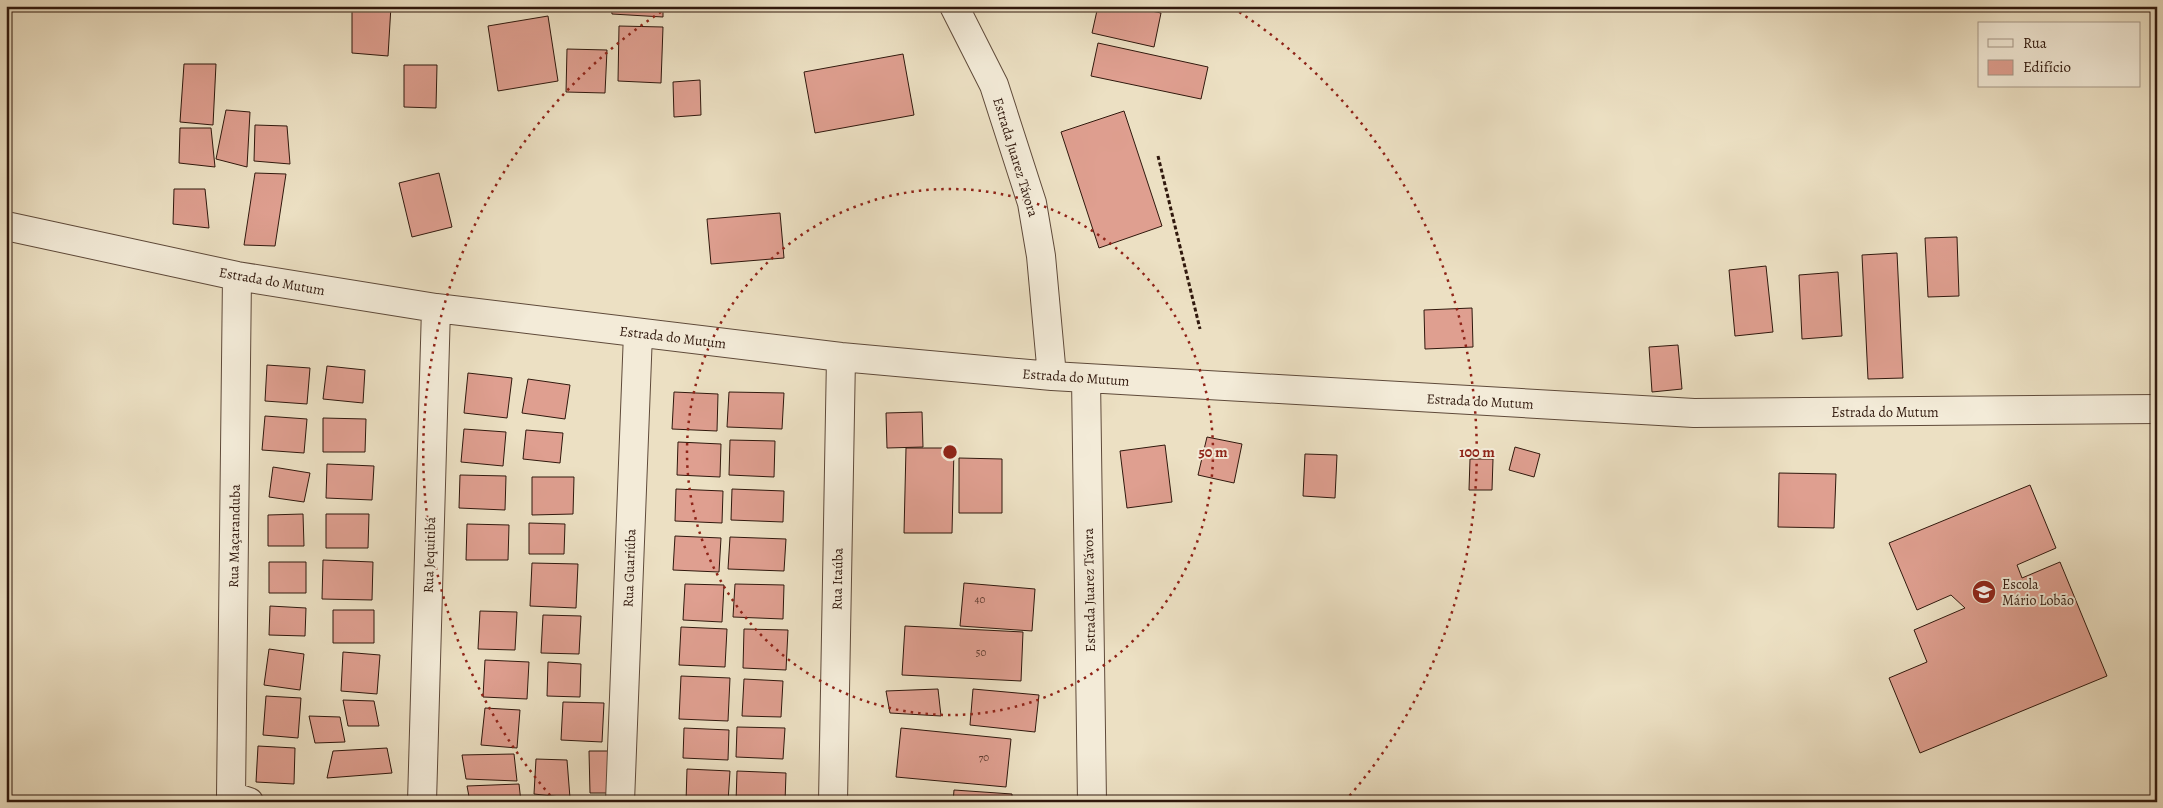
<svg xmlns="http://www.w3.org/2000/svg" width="2163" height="808" viewBox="0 0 2163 808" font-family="Alegreya,serif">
	<rect width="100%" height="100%" fill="#ece0c3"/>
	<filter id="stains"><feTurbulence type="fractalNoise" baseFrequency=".004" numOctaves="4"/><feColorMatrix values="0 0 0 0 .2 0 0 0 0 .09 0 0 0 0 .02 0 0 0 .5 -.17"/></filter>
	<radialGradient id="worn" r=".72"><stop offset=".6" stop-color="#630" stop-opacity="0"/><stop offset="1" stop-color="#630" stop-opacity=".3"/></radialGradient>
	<!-- building -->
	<path fill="#df9f90" stroke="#30180d" d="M352,6H391L388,56L352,53Z
		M611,6H663V17L612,14Z
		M1098,6H1127L1161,13L1154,47L1092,33Z
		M548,16L558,81L498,91L488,26Z
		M619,26L663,27L661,83L618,81Z
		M1098,43L1208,67L1201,99L1091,76Z
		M567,49L607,50L605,93L566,92Z
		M903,54L914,115L815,133L804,72Z
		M184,64H216L213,125L180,122Z
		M404,65H437L436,108L404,107Z
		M700,80L701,115L674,117L673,82Z
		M226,110L250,112L247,167L216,159Z
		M1124,111L1162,226L1099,248L1061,132Z
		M255,125L287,126L290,164L254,161Z
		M180,128H211L215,167L179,163Z
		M255,173L286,174L275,246L244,245Z
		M439,173L452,227L412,237L399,183Z
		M174,189H205L209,228L173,224Z
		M780,213L784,258L711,264L707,219Z
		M1957,237L1959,296L1928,297L1925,238Z
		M1897,253L1903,378L1868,379L1862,255Z
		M1766,266L1773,332L1735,336L1729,270Z
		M1838,272L1842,336L1802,339L1799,275Z
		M1472,308L1473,347L1425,349L1424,310Z
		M1678,345L1682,389L1652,392L1649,347Z
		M267,365L310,368L307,404L265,401Z
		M327,366L365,370L363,403L323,399Z
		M468,373L512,378L507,418L464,413Z
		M528,379L570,385L565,419L522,413Z
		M674,392L718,394L717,431L672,429Z
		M729,392L784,393L782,429L727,427Z
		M922,412L923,447L887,448L886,413Z
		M265,416L307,419L304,453L262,450Z
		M323,418L366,419L365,452H323Z
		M464,429L506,432L503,466L461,462Z
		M526,430L563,433L560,463L523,459Z
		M1207,437L1242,444L1234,483L1198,475Z
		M730,440L775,441L774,477L729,475Z
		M678,442L721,444L720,477L677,475Z
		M1165,445L1172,502L1127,508L1120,451Z
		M1515,447L1540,454L1534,477L1509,470Z
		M906,448H954L952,533H904Z
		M1305,454L1337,455L1335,498L1303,496Z
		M959,458L1002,459V513H959Z
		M1470,459H1493L1492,490H1469Z
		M327,464L374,466L372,500L326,498Z
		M273,467L310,473L304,502L269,497Z
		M1779,473L1836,474L1834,528L1778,527Z
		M460,475L506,476L505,510L459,508Z
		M532,477H574L573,514L532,515Z
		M2030,485L2056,548L2017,565L2022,578L2060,562L2107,676L1920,753L1889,678L1927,662L1914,630L1965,608L1951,595L1917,610L1889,543Z
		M676,489L723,491L722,523L675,521Z
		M732,489L784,491L783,522L731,520Z
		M303,514L304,546H268V515Z
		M326,514H369L368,548H326Z
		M529,523L565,524L564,554H529Z
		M467,524L509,525L508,560H466Z
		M675,536L721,538L719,572L673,570Z
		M730,537L786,539L784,571L728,569Z
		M323,560L373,562L372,600L322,599Z
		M269,562H306V593H269Z
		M532,563L578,564L576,608L530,606Z
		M964,583L1035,589L1032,631L960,626Z
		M685,584L724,585L722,622L683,620Z
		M735,584L784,585L783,619L733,617Z
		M270,606L306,608L305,636L269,635Z
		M333,610H374V643H333Z
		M480,611L517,612L515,650L478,649Z
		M543,615L581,616L579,654L541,653Z
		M905,626L1023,632L1021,681L902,675Z
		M681,627L727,629L725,667L679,665Z
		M744,629L788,630L786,670L743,668Z
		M269,649L304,654L300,690L264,685Z
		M343,652L380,655L377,694L341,691Z
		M485,660L529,662L527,699L483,697Z
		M548,662L581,664L580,697L547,696Z
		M681,676L730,678L728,721L679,719Z
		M744,679L783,681L781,717L742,716Z
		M938,689L941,716L890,713L886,691Z
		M973,689L1039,695L1035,732L970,725Z
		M266,696L301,698L298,738L263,735Z
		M343,700L374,701L379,726H348Z
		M563,702L604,703L602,742L561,740Z
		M485,708L520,710L517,748L481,745Z
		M309,716L340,717L345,742L315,743Z
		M737,727L785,728L783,759L736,757Z
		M684,728L729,730L728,760L683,758Z
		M901,728L1011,739L1006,787L896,777Z
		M258,746L295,748L294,784L256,782Z
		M387,748L392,773L327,778L333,751Z
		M589,751H611V793H590Z
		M514,754L517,781L466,779L462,755Z
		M536,759L567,760L570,798L534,794Z
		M687,769L730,771L728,802H686Z
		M737,771L786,773L785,802H736Z
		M519,784L521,802H470L467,786Z
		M954,790L1012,794V802H953Z"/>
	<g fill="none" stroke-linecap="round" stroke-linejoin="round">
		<!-- minor casing -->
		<g stroke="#5f4a3a" stroke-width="30">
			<path id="minor" d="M954,6L994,85L1032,203L1041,256L1052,376
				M6,226L237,276L436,308L841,357L1052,376L1694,413L2157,409
				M237,276L231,796L249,802
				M1086,378L1092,802
				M422,802L436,308
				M620,802L638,333
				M833,802L841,357"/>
		</g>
		<!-- path -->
		<path stroke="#30180d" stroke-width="3" stroke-dasharray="4 2.5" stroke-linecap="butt" d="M1158,156L1200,329"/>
		<!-- minor -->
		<use href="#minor" stroke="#f3ebd8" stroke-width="28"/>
	</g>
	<!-- distance rings -->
	<g fill="none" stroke="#8f2418" stroke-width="2.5" stroke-dasharray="2.5 5">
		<circle cx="950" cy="452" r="263"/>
		<path d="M555 801A527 527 0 0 1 667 8M1233 8A527 527 0 0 1 1345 801"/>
	</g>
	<!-- icons -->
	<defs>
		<g id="school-disc" transform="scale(1.25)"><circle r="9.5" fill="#8f2418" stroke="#f3ebd8"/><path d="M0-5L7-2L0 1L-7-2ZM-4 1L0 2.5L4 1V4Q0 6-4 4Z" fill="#fff"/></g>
	</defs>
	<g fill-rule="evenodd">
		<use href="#school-disc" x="1984" y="592"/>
	</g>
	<g text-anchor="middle" stroke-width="4" stroke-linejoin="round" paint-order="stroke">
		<!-- number labels -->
		<g font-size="11" fill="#5c3a2e">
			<text x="980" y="603">40</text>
			<text x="981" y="656">50</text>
			<text x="984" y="761">70</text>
		</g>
		<!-- street labels -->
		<g font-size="14" fill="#30180d" stroke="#f3ebd8">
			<text transform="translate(1016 157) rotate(73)" y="5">Estrada Juarez Távora</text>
			<text transform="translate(272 281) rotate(10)" y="5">Estrada do Mutum</text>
			<text transform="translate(673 337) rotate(7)" y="5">Estrada do Mutum</text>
			<text transform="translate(1076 377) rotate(4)" y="5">Estrada do Mutum</text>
			<text transform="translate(1480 401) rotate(3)" y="5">Estrada do Mutum</text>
			<text x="1885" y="417">Estrada do Mutum</text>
			<text transform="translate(234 536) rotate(-89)" y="5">Rua Maçaranduba</text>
			<text transform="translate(429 555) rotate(-88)" y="5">Rua Jequitibá</text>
			<text transform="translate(629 568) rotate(-88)" y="5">Rua Guariúba</text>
			<text transform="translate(837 579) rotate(-89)" y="5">Rua Itaúba</text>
			<text transform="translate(1089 590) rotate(-91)" y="5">Estrada Juarez Távora</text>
		</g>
		<!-- poi labels -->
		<g font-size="14" fill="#30180d" stroke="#f3ebd8" text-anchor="start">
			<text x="2002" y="589">Escola<tspan x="2002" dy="16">Mário Lobão</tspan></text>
		</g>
	</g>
	<circle cx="950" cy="452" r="8" fill="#8f2418" stroke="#f3ebd8" stroke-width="2.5"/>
	<g font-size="15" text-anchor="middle" font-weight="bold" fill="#8f2418" stroke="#f3ebd8" stroke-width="4" stroke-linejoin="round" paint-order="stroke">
		<text x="1213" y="457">50 m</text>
		<text x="1477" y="457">100 m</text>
	</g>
	<!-- margin -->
	<rect width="2163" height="808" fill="none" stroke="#ece0c3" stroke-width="25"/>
	<rect x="8" y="8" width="2148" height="793" fill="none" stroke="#30180d" stroke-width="2.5"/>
	<rect x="12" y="12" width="2138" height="783" fill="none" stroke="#30180d"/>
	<!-- legend -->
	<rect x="1978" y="22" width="162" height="65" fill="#f3ebd8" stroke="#a59787"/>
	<rect x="1988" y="39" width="25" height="8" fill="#f3ebd8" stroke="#a59787"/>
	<text x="2023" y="48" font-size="15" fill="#30180d">Rua</text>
	<rect x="1988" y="60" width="25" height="15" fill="#df9f90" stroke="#a59787"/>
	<text x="2023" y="72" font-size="15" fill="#30180d">Edifício</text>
	<rect width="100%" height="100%" filter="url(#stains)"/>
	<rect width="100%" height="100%" fill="url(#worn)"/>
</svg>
